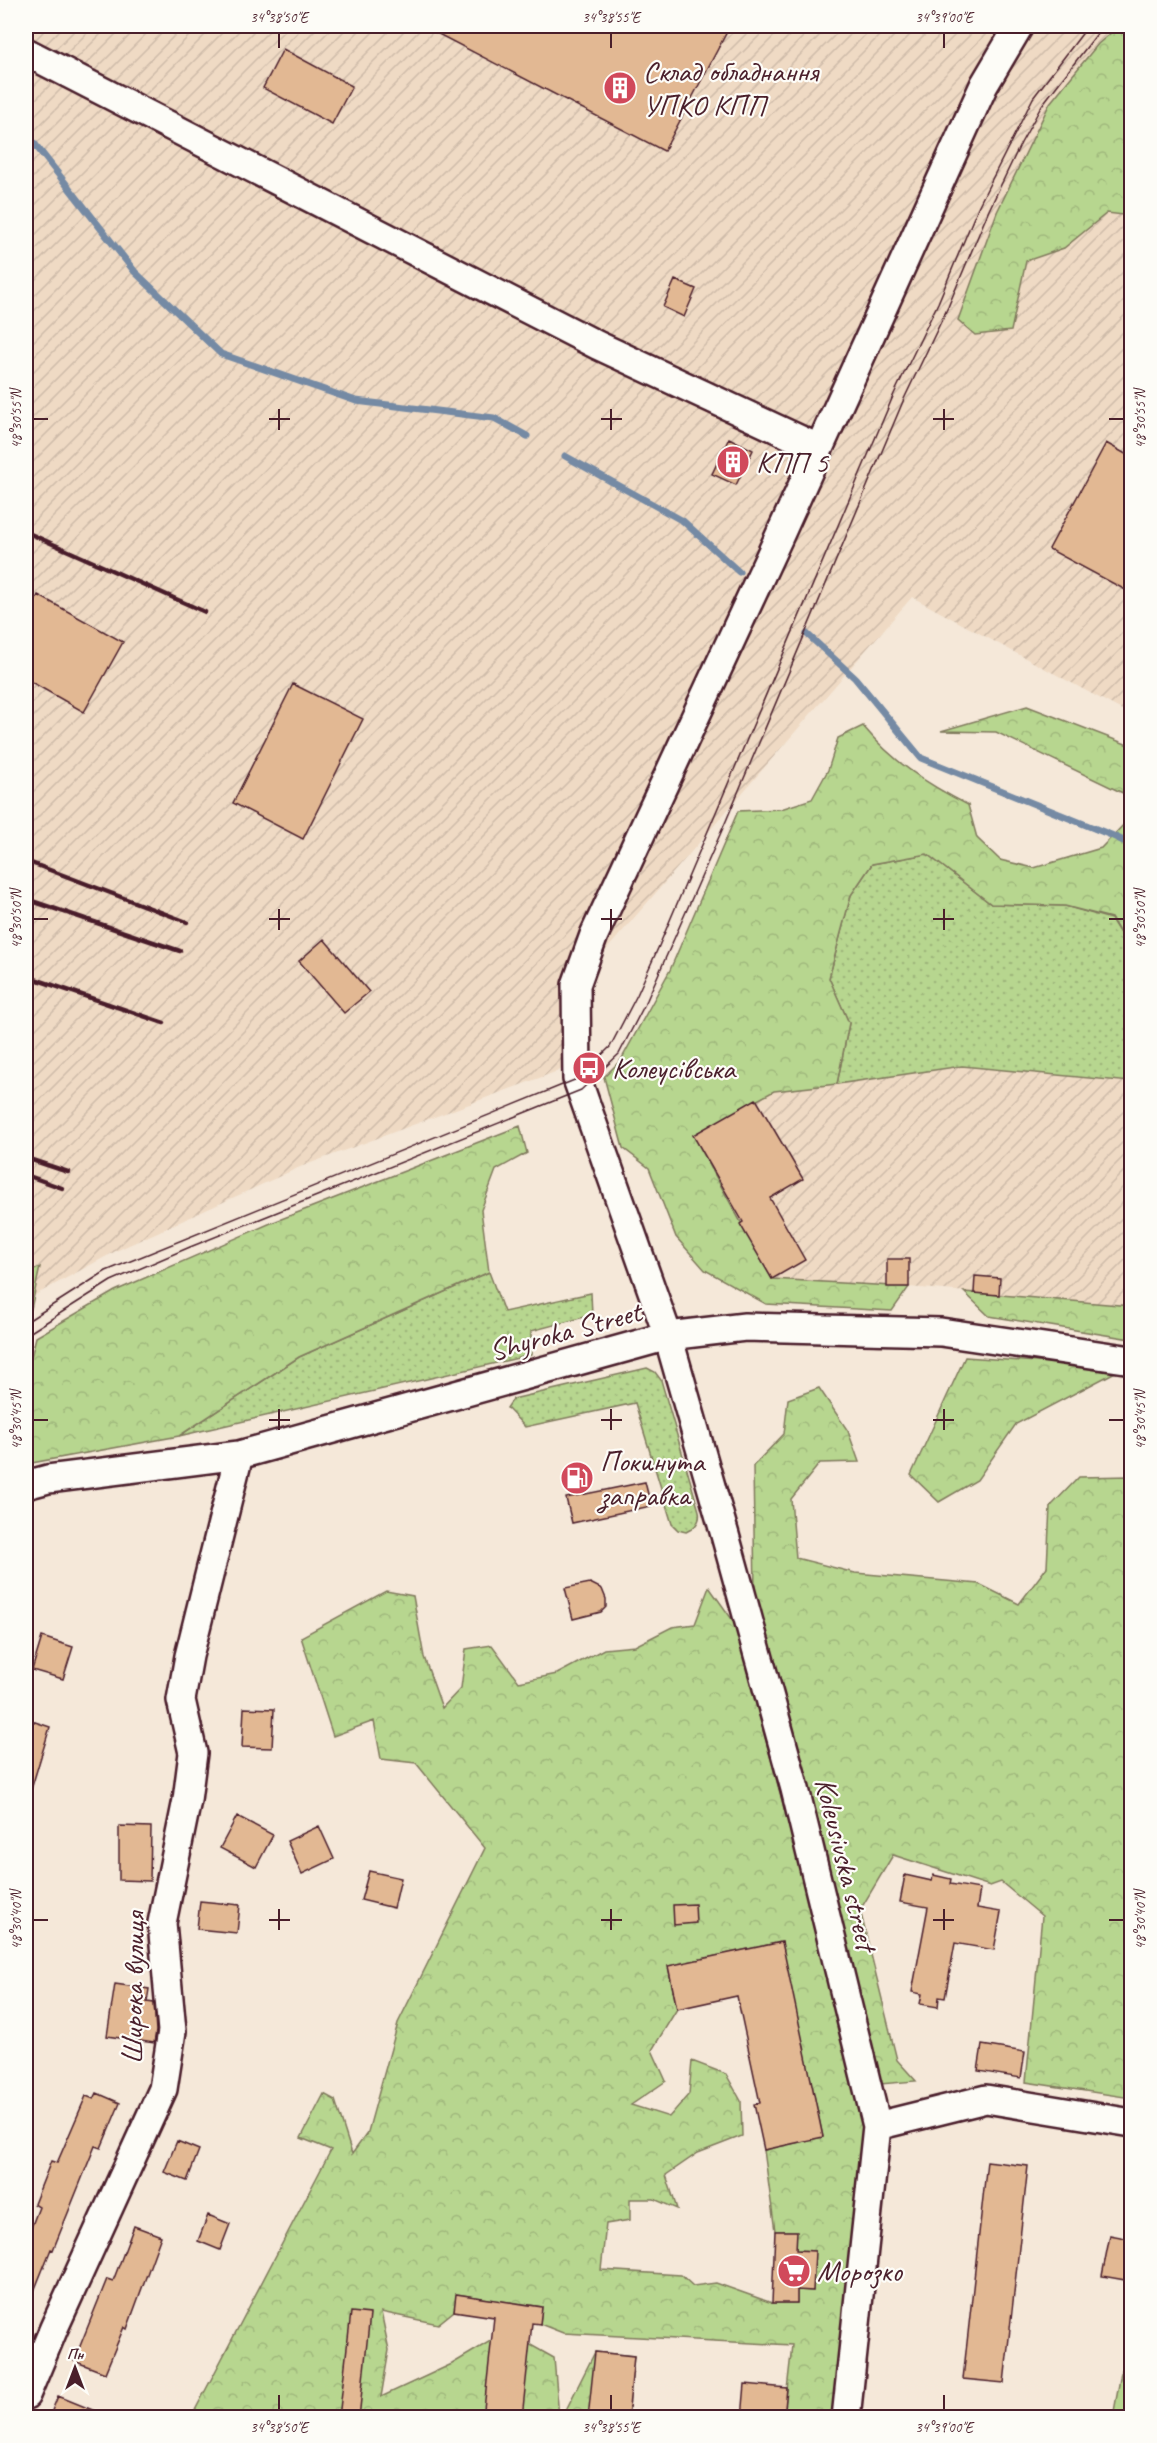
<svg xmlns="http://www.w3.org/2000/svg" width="1157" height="2443" viewBox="0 0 1157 2443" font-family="Caveat,sans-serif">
	<defs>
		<pattern id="industrial-furrows" width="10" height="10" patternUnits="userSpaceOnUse" patternTransform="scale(1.5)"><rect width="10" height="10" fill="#efdac4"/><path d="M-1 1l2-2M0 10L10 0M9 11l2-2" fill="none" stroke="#cebba9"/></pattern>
		<pattern id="grass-dots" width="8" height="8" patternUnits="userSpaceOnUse" patternTransform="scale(1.5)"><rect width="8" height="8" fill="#b7d68f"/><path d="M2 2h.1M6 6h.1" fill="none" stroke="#9fb77c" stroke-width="1.8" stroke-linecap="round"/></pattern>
		<pattern id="forest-crowns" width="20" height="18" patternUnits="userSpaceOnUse" patternTransform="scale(1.5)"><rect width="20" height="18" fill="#b7d68f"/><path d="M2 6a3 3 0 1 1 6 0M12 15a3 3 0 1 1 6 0" fill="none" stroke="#9fb77c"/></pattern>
	</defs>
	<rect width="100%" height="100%" fill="#f5e8d9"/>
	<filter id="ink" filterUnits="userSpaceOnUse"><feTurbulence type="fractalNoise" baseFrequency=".0167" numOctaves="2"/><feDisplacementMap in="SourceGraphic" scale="12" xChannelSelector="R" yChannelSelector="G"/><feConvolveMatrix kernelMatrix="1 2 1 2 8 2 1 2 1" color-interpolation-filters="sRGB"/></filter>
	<g filter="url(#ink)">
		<!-- industrial -->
		<path fill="url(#industrial-furrows)" d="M26,26H1131V715L912,597L576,985L574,1065L300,1167L116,1251L26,1300Z
			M962,1066L1131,1082V1306L909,1287L772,1279L693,1135L774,1091Z"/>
		<!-- grass -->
		<path fill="url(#grass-dots)" stroke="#807a5d" stroke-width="1.5" d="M927,854L991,904L1065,906L1111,919L1131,951V1082L962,1066L837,1084L849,1023L829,978L851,895L872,864Z
			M40,1267L31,1309L26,1312V1274Z
			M489,1272L504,1312L591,1293L592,1315L531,1331V1355L179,1436L299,1357Z
			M647,1368L655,1372L661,1380L699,1511C701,1521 695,1528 686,1532L678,1530L672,1524L635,1403L525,1427L507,1408L513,1399Z"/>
		<!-- forest -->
		<path fill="url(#forest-crowns)" stroke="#807a5d" stroke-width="1.5" fill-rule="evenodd" d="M1119,26H1131V216L1107,213L1064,248L1026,261L1011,331L975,335L958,320L997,212L1050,103L1098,44Z
			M1027,706L1131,746V797L996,732L941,731Z
			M863,726C893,762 927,784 968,805L977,838L1000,860L1034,868L1101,848L1130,818L1131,812V951L1111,918L1065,906L991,904L927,854L872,864L851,895L829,978L849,1023L837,1084L774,1091L693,1135L772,1279L909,1287L892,1311L766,1304L705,1270L676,1237L649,1168L623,1148L604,1077L621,1060L670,970L738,811L781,809L812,799L828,770L838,738Z
			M520,1126L527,1153L496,1170L481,1210L489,1272L299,1357L179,1436L26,1464V1377L36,1337L115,1291L271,1223Z
			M964,1292L1131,1306V1339L989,1316Z
			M965,1357L1123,1368L1016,1424L977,1480L939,1502L911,1475Z
			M819,1388L848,1431L859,1462L820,1463L791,1499L796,1558L855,1573L979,1584L1019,1604L1047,1567L1050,1507L1079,1477L1131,1476V2098L1026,2082L1042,1916L1001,1882L990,1886L893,1855L860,1910L897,2060L916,2081L880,2084L755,1594L753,1466L784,1434L788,1399Z
			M709,1587L734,1622L871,2131L838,2417H784L792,2345L563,2333L540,2324L542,2307L457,2294L454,2311L438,2324L381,2312L389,2350L381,2397L452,2364L492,2340L529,2344L554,2358L559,2417L191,2418L331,2150L301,2138L324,2094L335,2100L352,2154L368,2132L398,2023L485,1848L416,1763L381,1759L374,1721L333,1736L301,1637L386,1591L413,1596L424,1657L442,1708L461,1688L466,1649L492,1645L519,1682L557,1674L604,1649L635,1646L672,1627L695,1624ZM781,1942L823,2137L764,2150L775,2231H796V2250L814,2251L813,2291L797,2290V2303H772L716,2283L693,2286L681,2275L601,2270L606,2224L630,2220V2199H654L677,2209L666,2175L698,2153L742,2136L741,2101L726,2074L692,2061L689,2094L669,2117L631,2105L666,2081L652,2050L677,2009L668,1966Z
			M595,2352L634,2356L628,2417L562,2418Z"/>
		<!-- park -->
		<path fill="#b7d68f" stroke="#807a5d" stroke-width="1.5" d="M1131,2318V2417H1113Z"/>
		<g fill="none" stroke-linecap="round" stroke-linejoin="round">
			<!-- stream -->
			<path stroke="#758aa4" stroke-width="7" d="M26,133L135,272L221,354L356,401L494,418L527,436
				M565,456L683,521L739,572
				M807,634L855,678L921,758L1111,835L1132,845"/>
		</g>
		<!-- building -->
		<path fill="#e2b893" stroke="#4a1f2b" stroke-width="1.5" d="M423,26H730L664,151Z
			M283,49L352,86L332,124L263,88Z
			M675,280L696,289L684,317L663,307Z
			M729,438L753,450L736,485L712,474Z
			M1106,443L1131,457V593L1049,549Z
			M38,595L123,642L84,712L26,679V618Z
			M293,684L363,719L303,839L233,803Z
			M324,939L369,992L344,1013L299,961Z
			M756,1099L803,1179L770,1198L805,1260L772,1279L740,1224L743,1222L693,1135Z
			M887,1259H909V1287H887Z
			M975,1276L1000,1278L999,1295L974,1293Z
			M645,1482L651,1506L572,1523L566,1498Z
			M590,1583L602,1589L606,1599V1607L601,1612L573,1619L565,1588Z
			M42,1637L73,1647L63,1679L32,1670Z
			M244,1708L274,1709L272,1748L242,1747Z
			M26,1719L50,1727L30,1793H26Z
			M237,1816L273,1835L256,1867L220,1848Z
			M119,1826L151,1827L150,1881L119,1880Z
			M319,1826L334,1859L302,1874L287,1841Z
			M369,1871L401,1878L394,1908L361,1900Z
			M905,1875L932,1881L933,1875L951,1879L950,1884L980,1889L977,1908L1001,1912L994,1950L955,1943L945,1998L939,1997L938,2007L920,2004L922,1994L912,1992L928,1907L900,1902Z
			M200,1901L240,1905L237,1933L197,1929Z
			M695,1904L696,1923L674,1925L673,1905Z
			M782,1942L823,2137L764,2150L754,2104L760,2103L737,1996L677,2009L668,1966Z
			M115,1984L149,1989L147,2002L154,2003L156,2031L154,2043L107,2036Z
			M982,2045L1025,2052L1021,2078L978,2071Z
			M97,2093L120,2103L101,2148L95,2146L53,2250L51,2249L26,2311V2241L39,2207L34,2204L51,2161L57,2163L86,2096L94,2099Z
			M177,2141L199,2150L187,2181L164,2172Z
			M987,2161L1028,2166L1004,2383L963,2379Z
			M208,2215L230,2224L220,2250L198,2241Z
			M134,2226L161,2236L127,2329L124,2327L105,2373L74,2361L107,2279L113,2281Z
			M775,2231H797L796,2250L815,2251L813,2291L797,2290V2303H772Z
			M1110,2235L1131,2239V2281L1102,2276Z
			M456,2294L542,2307L540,2324L532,2323L522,2418H483L494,2317L454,2311Z
			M351,2312L370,2314L359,2418H339Z
			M595,2352L634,2356L628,2418H588Z
			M745,2384L787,2388L784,2418H742Z
			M58,2396L110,2417V2418H49Z"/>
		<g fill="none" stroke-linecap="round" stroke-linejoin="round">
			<!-- minor casing -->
			<g stroke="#4a1f2b" stroke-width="32">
				<path id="minor" d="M26,52L597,345L818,448
					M26,1485L48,1479L239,1455L668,1336L745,1327L941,1332L1132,1360
					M877,2126L986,2099L1132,2123
					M26,2395L54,2328L163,2089L172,2031L162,1923L187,1800L193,1753L181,1700L189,1656L239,1455
					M846,2418L877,2126L795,1789L725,1535L668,1336L577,1079L576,985L594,935L778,539L984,85L1019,26"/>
			</g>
			<!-- minor -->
			<use href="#minor" stroke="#fdfcf7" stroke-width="27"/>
			<!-- tram -->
			<path stroke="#4a1f2b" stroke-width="1.5" d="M26,1322L106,1271L577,1079L610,1047L637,995L659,946L894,394L938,303L979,205L1033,98L1088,26
				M26,1335L111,1281L190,1247L581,1090L619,1054L647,1000L726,821L904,399L948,307L989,210L1021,143L1042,105L1103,26"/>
			<!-- rail -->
			<path stroke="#4a1f2b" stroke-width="4.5" d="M26,532L205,612
				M26,861L187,922
				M26,899L180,951
				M26,976L164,1023
				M26,1158L68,1172
				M26,1175L62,1188"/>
		</g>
	</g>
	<!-- ticks -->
	<path fill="none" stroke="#4a1f2b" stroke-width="2" d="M279,33V48M611,33V48M944,33V48M279,409V430M611,409V430M944,409V430M33,419H48M269,419H290M601,419H622M933,419H954M1109,419H1124M279,909V930M611,909V930M944,909V930M33,919H48M269,919H290M601,919H622M933,919H954M1109,919H1124M279,1409V1430M611,1409V1430M944,1409V1430M33,1420H48M269,1420H290M601,1420H622M933,1420H954M1109,1420H1124M279,1909V1930M611,1909V1930M944,1909V1930M33,1920H48M269,1920H290M601,1920H622M933,1920H954M1109,1920H1124M279,2395V2410M611,2395V2410M944,2395V2410"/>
	<!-- icons -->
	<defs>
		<g id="building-disc" transform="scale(1.725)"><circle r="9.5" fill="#d1495b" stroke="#fdfcf7"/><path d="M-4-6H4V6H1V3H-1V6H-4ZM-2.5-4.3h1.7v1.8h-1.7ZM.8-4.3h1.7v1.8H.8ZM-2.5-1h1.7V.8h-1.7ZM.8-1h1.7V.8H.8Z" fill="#fff"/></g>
		<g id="bus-disc" transform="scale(1.725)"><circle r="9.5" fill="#d1495b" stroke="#fdfcf7"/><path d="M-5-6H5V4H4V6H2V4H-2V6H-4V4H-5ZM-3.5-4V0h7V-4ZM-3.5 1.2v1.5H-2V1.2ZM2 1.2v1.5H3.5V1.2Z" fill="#fff"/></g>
		<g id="fuel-disc" transform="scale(1.725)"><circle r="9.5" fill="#d1495b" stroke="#fdfcf7"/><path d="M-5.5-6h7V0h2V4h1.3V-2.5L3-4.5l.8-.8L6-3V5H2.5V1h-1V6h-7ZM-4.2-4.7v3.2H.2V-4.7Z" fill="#fff"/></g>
		<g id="supermarket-disc" transform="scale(1.725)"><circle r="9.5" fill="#d1495b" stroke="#fdfcf7"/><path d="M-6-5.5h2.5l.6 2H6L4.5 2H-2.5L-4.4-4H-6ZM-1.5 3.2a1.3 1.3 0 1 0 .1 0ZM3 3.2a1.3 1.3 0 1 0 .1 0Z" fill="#fff"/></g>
	</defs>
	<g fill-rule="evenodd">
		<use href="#building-disc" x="620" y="88"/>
		<use href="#building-disc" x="733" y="462"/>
		<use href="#bus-disc" x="589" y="1068"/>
		<use href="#fuel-disc" x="577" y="1478"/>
		<use href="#supermarket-disc" x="794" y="2271"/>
	</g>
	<g text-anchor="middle" stroke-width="4.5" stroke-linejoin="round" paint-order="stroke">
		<!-- poi labels -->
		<g font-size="30" fill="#4a1f2b" stroke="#fdfcf7" text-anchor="start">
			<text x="643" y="81">Склад обладнання<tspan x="643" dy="34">УПКО КПП</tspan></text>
			<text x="756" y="472">КПП 5</text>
			<text x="612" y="1078">Колеусівська</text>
			<text x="600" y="1471">Покинута<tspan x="600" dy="34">заправка</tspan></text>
			<text x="817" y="2281">Морозко</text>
		</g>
		<!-- street labels -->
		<g font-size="30" fill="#4a1f2b" stroke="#fdfcf7">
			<text transform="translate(565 1331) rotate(-15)" y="10">Shyroka Street</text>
			<text transform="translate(846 1864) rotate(76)" y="10">Koleusivska street</text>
			<text transform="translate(133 1988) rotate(-89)" y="10">Широка вулиця</text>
		</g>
	</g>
	<!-- margin -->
	<rect width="1157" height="2443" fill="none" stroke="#fdfcf7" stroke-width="66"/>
	<!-- north arrow -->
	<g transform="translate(75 2368)" stroke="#fdfcf7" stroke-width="4.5" paint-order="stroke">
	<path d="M0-4.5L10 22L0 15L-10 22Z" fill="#4a1f2b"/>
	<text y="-9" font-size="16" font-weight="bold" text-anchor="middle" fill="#4a1f2b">Пн</text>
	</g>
	<rect x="33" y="33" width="1091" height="2377" fill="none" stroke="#4a1f2b" stroke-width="2"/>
	<g font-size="15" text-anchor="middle" fill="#4a1f2b">
		<text x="279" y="22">34°38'50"E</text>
		<text x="611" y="22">34°38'55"E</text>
		<text x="944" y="22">34°39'00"E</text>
		<text transform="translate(16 419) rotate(-90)" y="5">48°30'55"N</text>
		<text transform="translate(1140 419) rotate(-90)" y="5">48°30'55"N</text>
		<text transform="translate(16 919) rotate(-90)" y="5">48°30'50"N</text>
		<text transform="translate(1140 919) rotate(-90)" y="5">48°30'50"N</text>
		<text transform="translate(16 1420) rotate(-90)" y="5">48°30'45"N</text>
		<text transform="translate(1140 1420) rotate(-90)" y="5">48°30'45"N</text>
		<text transform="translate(16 1920) rotate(-90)" y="5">48°30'40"N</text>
		<text transform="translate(1140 1920) rotate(-90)" y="5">48°30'40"N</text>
		<text x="279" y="2432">34°38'50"E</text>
		<text x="611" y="2432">34°38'55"E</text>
		<text x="944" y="2432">34°39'00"E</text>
	</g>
</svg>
